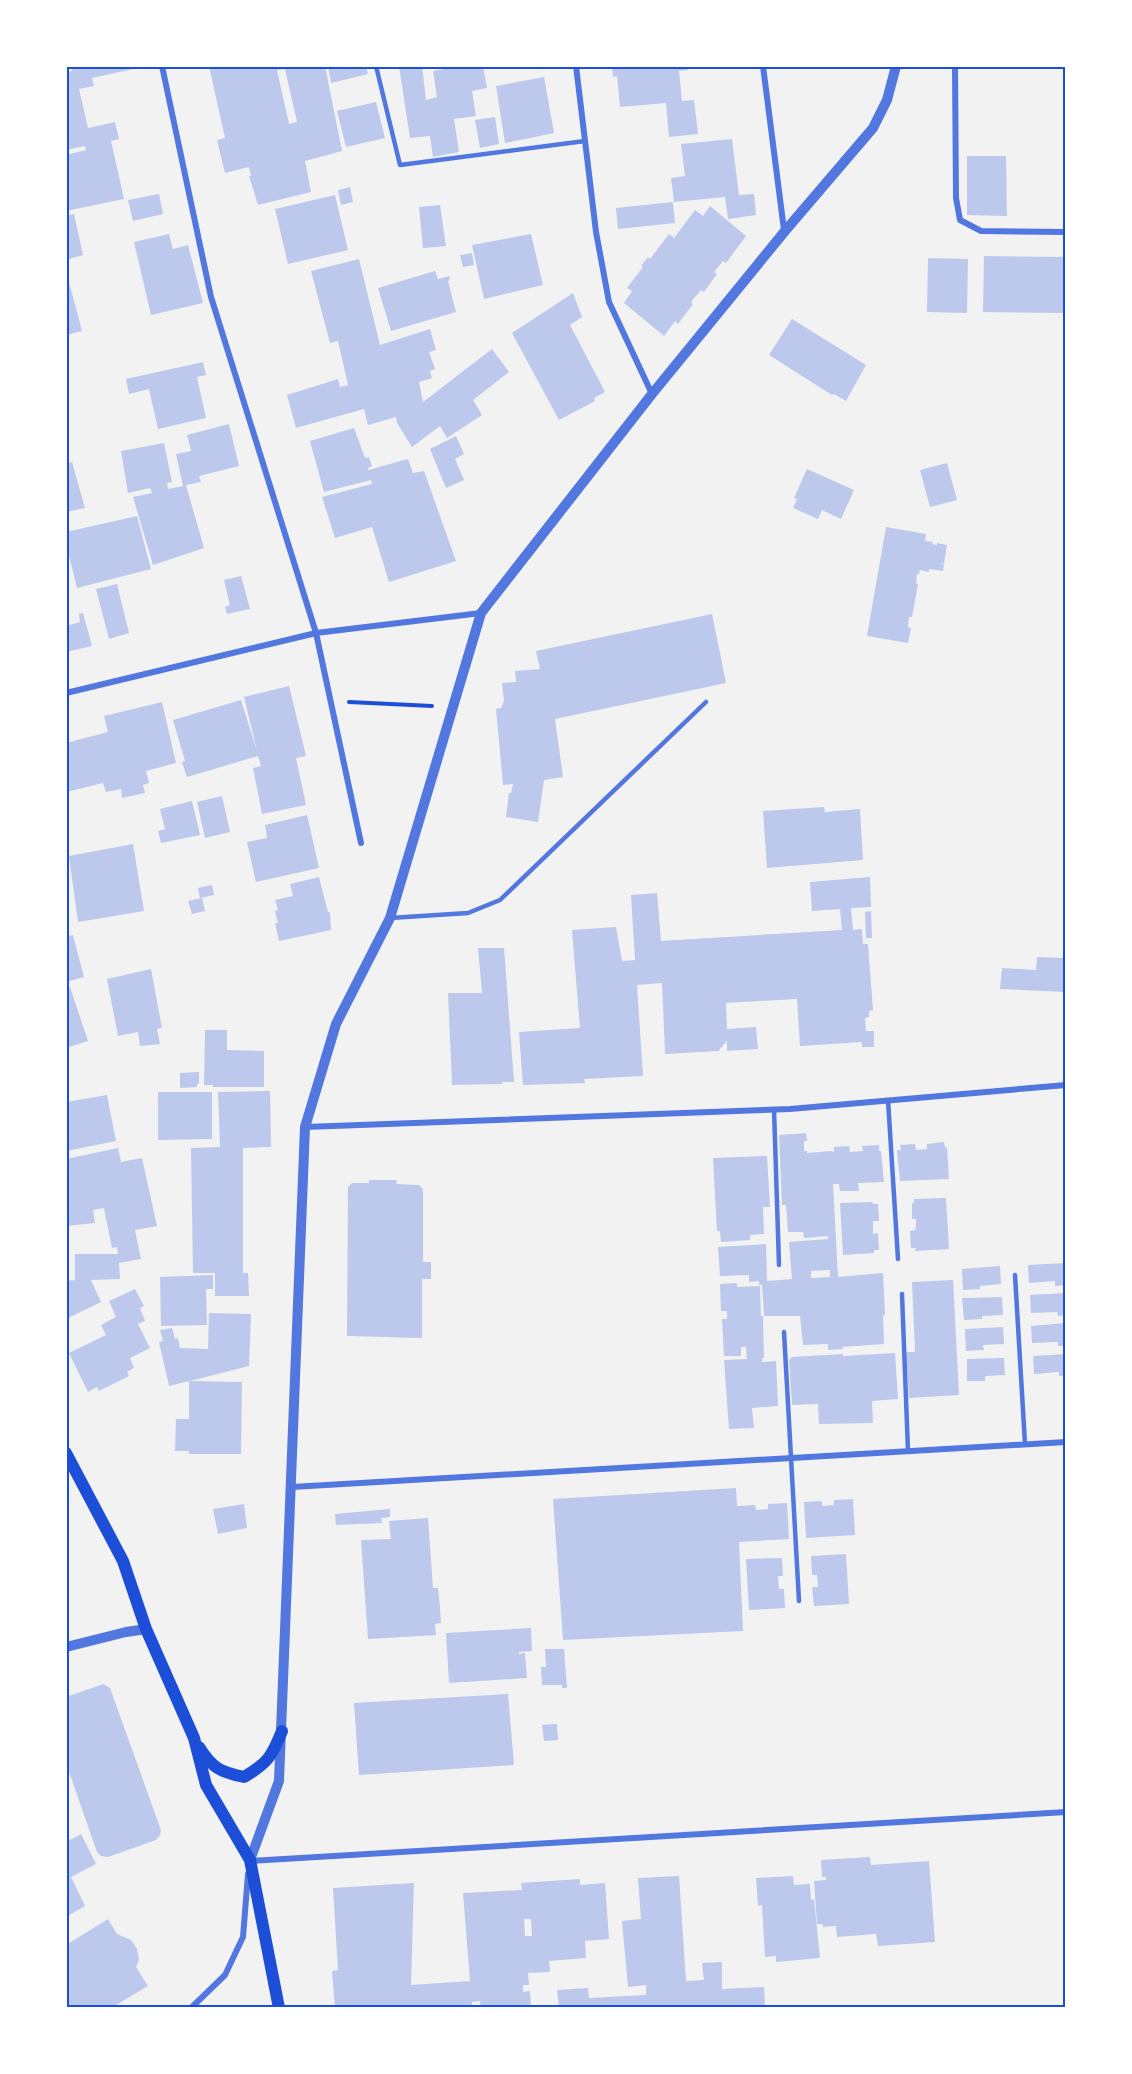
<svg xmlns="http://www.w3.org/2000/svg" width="1132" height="2074" viewBox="0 0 1132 2074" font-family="Cabin,sans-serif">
	<rect width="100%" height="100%" fill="#f2f2f2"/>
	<!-- building -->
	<path fill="#bdc9ec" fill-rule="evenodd" d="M71,66H137L138,68L92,78L94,86L79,89L88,128L115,122L119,139L111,141L124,199L66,211V155L86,150L85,146L66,150V72L72,71Z
		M209,66H325L342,151L305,161L311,192L258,205L249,176H251L249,167L225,173L217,140L225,138ZM285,69L297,122L289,124L277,70Z
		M328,66H366L368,74L331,83Z
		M399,66H422L426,100L437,97L433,71L461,66H483L487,88L472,91L476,116L454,119L459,152L433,157L430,136L410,138Z
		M612,66H687L688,70L679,71L682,101L694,100L698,134L669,137L666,103L620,107L617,76L613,77Z
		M544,77L554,133L505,143L496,86Z
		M376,102L385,138L346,147L337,111Z
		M495,117L499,144L480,148L475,120Z
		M732,139L739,195L754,194L756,215L728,219L725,197L674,202L671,178L685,176L681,144Z
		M967,156H1006L1007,216L967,215Z
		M350,187L353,202L341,205L338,190Z
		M159,194L163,214L133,221L128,200Z
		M335,195L348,250L288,264L275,209Z
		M673,202L675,223L618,229L616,208Z
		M440,205L446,246L423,248L419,207Z
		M710,206L746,236L726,263L723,261L714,272L717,274L704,292L701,290L691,302L693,304L678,324L675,321L664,336L624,303L632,291L627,288L643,267L641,266L648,257L650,259L669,234L674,238L695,210L703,216Z
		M74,214L83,255L66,260V216Z
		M169,234L173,249L188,245L203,303L151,315L134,242Z
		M531,234L543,285L484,299L472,245Z
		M472,253L474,265L463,267L460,255Z
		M984,256L1066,257V313L983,312Z
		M928,258L968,259L967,313L927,312Z
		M359,259L380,345L430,329L436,350L429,352L435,369L430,371L432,378L419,382L423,402L492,349L509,372L473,400L482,415L447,438L440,426L412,447L397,423L396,417L368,425L364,409L296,428L287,395L338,379L340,387L348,385L338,341L330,343L311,271Z
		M66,271L82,331L66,335Z
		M435,271L438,279L450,276L449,281H448L456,312L391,331L378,288Z
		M573,293L582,317L570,325L605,392L594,398L595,401L559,420L512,333Z
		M792,319L866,365L846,401L834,394L832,395L769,355Z
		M203,362L206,375L197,377L206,418L158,429L149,389L129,394L126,379Z
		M229,424L239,466L199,476L201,482L186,485L204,548L153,565L133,497L152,493L150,488L128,493L121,451L164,443L172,482L167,483L168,489L183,486L176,454L191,451L187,435Z
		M354,428L365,458L369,457L372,466L368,468V470L408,459L413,473L424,471L456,561L389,582L372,527L335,538L322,497L372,484L371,480L324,492L310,441Z
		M456,436L464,454L455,459L464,480L446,488L430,449Z
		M72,462L85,508L66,512V464Z
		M947,463L957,500L930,507L920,470Z
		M807,469L854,490L841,519L822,510L818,519L793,508L797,499L794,498Z
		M137,516L151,569L77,588L66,543V532Z
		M886,527L926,534L925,541L933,542L932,544L937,545V543L947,545L944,563H939L944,564L943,571L929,569V572L920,570L919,574H917L916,583L918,584L912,617H909L908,627L911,628L908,643L867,636Z
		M241,576L250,609L227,614L225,607L230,605L224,580Z
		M117,584L129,633L109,639L96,589Z
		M83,613L92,646L66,652V626L80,622L79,614Z
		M712,614L726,683L555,719L563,777L544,780L538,822L506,817L509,793H511L513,784L503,785L496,709L501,708L504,701L502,683L516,682L515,671L540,669L536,651Z
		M289,686L306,756L296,758L306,805L262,814L253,768L261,766L258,756L187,777L182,762L185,761L173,720L241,700L257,751L244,697Z
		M162,702L176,763L146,771L149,783L143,785L145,793L122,798L121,789L106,792L103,783L66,792V743L108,732L104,716Z
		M222,796L230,832L205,838L197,802Z
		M192,801L200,835L161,843L158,831L165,829L160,809Z
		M824,807L825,812L860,809L863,860L767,868L763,811Z
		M307,815L319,868L256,882L247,842L267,838L265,825Z
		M133,844L144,911L78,922L69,856Z
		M319,877L328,912H330L331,930L279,941L275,923H278L275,911L278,910L275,900L293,896L290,884Z
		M870,877L871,907L851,908L853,930L862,929L863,944H868L873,1010L869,1011V1017L865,1018L866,1031H874V1047H862V1042L800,1046L797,999L726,1003L727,1029L756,1027L758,1049L727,1051V1041L725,1042L726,1044H723V1047H721L719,1051L665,1054L662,983L637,985L643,1076L584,1079L585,1083L523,1085L519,1032L580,1028L572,930L616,927L622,961L635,960L631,895L657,893L661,941L842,930L840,909L812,911L810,882Z
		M212,885L214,895L200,898L198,888Z
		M202,898L205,911L192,914L188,901Z
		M871,911L872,938H866L865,912Z
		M73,935L84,977L66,982V937Z
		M478,948H504L514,1082H502V1084L452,1085L448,993H482Z
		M1037,957L1066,958V992L1000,989L1002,968L1036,970Z
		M151,969L162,1028L157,1029L160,1044L140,1046L138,1032L118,1036L107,979Z
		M70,987L88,1041L66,1048V988Z
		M205,1030H227V1050L264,1051V1087H213V1085H204Z
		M199,1072V1083L197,1084V1087L180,1088V1073Z
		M270,1091L271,1147L243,1148V1273H248L249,1296H215V1273H193L191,1148L220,1147L218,1092Z
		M158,1092H212V1139L158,1140Z
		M107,1095L116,1141L66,1151V1102Z
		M806,1133L807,1141H804V1151H807V1153L831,1151L834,1152V1147L849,1146L850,1152L863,1151L862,1146L879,1145V1151H881L884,1182L858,1183L859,1191H840L839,1184H833L838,1277L883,1273L885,1315H883L884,1344L842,1347L843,1349L828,1350V1344L803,1345L800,1316H764L762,1285H759V1281L749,1282V1275L720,1276L718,1247L766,1244L767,1281L792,1279L789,1242L828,1239V1236L804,1238L803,1232H788L786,1205H782L779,1135ZM830,1270V1277L811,1278V1271Z
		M944,1142L945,1148L947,1147L949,1179L900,1181L897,1150H901L900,1145L915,1144L916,1150L927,1149V1144Z
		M118,1148L121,1162L142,1158L157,1226L135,1230L141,1259L119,1263L120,1279L91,1280L101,1302L66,1319V1281L75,1280V1254H118L117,1247L112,1248L104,1208L93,1210L95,1223L66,1226V1159Z
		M767,1156L770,1207H763L764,1234L750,1235V1240L721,1242L720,1231H717L713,1158Z
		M369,1180H397L396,1184L419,1185L423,1189V1262H431V1279H422V1338L347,1336L348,1187L352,1183H369Z
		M946,1198L949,1249L915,1251L916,1248H911L910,1231L915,1230L916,1226V1219H912V1203H914V1199Z
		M872,1202L873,1204H878L879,1221H873V1234L878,1233L879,1250H874V1253L843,1255L840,1203Z
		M1066,1263V1285L1055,1286V1281L1029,1283L1028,1265Z
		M1000,1266L1001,1284L980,1286V1289L963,1290L962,1269Z
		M213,1275V1289H206L207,1325L161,1326L160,1277Z
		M953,1280L959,1395L909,1398L906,1352H915L912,1282Z
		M737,1283V1287L760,1286L761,1316H763L764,1358H762V1362L776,1361L778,1406L752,1408L754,1428L729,1429L724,1360L747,1359L746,1347H741V1356H724L722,1319H727V1311H721L720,1284Z
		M135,1289L144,1306L140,1308L145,1321L138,1324L150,1348L130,1358L134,1368L127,1372L129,1376L99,1391L97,1387L88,1392L69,1353L106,1335L101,1325L116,1317L109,1301Z
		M1066,1293V1315L1058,1316L1057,1312L1031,1313L1030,1295Z
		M1002,1297L1003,1315L982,1316V1319L964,1320L962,1298Z
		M209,1313L251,1314L249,1366L190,1381L242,1382L241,1454H189V1451H175L176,1419H189V1381L169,1386L159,1342L163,1341L160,1330L172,1328L175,1339L178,1338L180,1348L208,1349Z
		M1066,1323V1346H1058V1342L1032,1343L1031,1326Z
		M1003,1327L1004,1344L983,1345L984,1350L966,1351L965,1329Z
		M895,1353L898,1399L872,1401L873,1423L819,1424L818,1404L792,1405L789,1360L792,1357L843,1354V1356Z
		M1066,1354V1376H1059V1372L1034,1374L1033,1356Z
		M1004,1358L1005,1375L985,1376V1381H967V1359Z
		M736,1488L737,1506L755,1505L756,1510L768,1509V1504L787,1503L789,1539L739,1542L743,1631L563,1640L553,1499Z
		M853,1499L855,1535L806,1538L804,1502L822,1501V1506L834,1505V1500Z
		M244,1504L247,1528L218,1534L213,1509Z
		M390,1509V1517L381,1518L382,1523L336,1525L335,1514Z
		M428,1518L433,1588H438L440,1608L441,1623L435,1624L436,1635L368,1639L361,1540L391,1539L389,1521Z
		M846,1554L849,1604L814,1606L812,1587H818L817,1575H812L811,1556Z
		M782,1558L783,1576H778L779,1589H784L785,1608L749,1610L746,1559Z
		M531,1628L532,1651L519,1652V1654L525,1653L527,1678L449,1683L446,1633Z
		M545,1649H564L567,1688H562V1685H542L541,1667H546Z
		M103,1684L110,1688L161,1830L160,1835L156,1840L108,1857L101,1856L97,1852L66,1763V1697Z
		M508,1694L514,1765L359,1775L354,1703Z
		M557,1724L558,1740L544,1741L542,1725Z
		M81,1834L96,1864L71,1877L85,1906L66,1917V1842Z
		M870,1857L871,1865L929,1861L935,1942L878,1946L876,1934L837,1937L836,1926L823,1927V1924H817L814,1881L826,1880V1877H822L821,1860Z
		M679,1876L686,1981L704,1980L702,1963L722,1962V1989L764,1987L765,2008H559L557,1990L588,1988L589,1998L646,1995V1985L628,1987L622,1921L641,1919L638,1878Z
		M793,1876L794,1885L810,1884L811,1900L814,1899L820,1958L776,1962V1956L765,1957L762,1905L758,1906L756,1878Z
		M580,1879V1885L605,1883L609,1939L585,1941L586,1958L549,1961L550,1972L528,1973L529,1985H523V1992L530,1991L531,2008H481L480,2001L472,2002V2008H335L332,1971L338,1970L333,1888L414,1883L411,1985L470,1981L463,1893L522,1890L521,1883ZM524,1919H531L532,1936H525Z
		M108,1919L117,1934L131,1940L137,1949L139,1960L136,1967L148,1986L111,2008H66V1945Z"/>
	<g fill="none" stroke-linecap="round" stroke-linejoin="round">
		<!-- path -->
		<path stroke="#1d4ed8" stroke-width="4" d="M349,702L432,706"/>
		<!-- service -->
		<path stroke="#5277de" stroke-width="4.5" d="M376,66L400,165L585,141
			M390,918L468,913L500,900L706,702
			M888,1100L898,1259
			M774,1109L779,1265
			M1015,1275L1025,1444
			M902,1294L908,1451
			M784,1332L799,1601"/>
		<!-- minor -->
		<path stroke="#5277de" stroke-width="6" d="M162,66L211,297L316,633L361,843
			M576,66L596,232L609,302L652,394
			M763,66L784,230
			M955,66L956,198L960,220L981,231L1066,232
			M66,693L316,633L481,613
			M305,1127L790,1109L1066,1085
			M292,1487L1066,1442
			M250,1861L1066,1812
			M191,2008L225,1975L243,1937L248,1874"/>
		<!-- tertiary -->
		<path stroke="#5277de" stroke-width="10" d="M66,1647L126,1632L146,1629
			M250,1860L279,1781L305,1127L336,1024L390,918L481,613L652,394L785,231L873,128L887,100L896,66"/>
		<!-- secondary -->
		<path stroke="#1d4ed8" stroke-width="12" d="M66,1453L123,1561L146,1629L194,1738L206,1785L250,1860L279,2008
			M199,1747C212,1768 220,1772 244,1777C268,1763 272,1756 282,1731"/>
	</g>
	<!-- border -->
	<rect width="1132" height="2074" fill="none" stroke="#ffffff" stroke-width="135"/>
	<rect x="68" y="68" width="996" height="1938" fill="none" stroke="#1d4ed8" stroke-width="2"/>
</svg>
